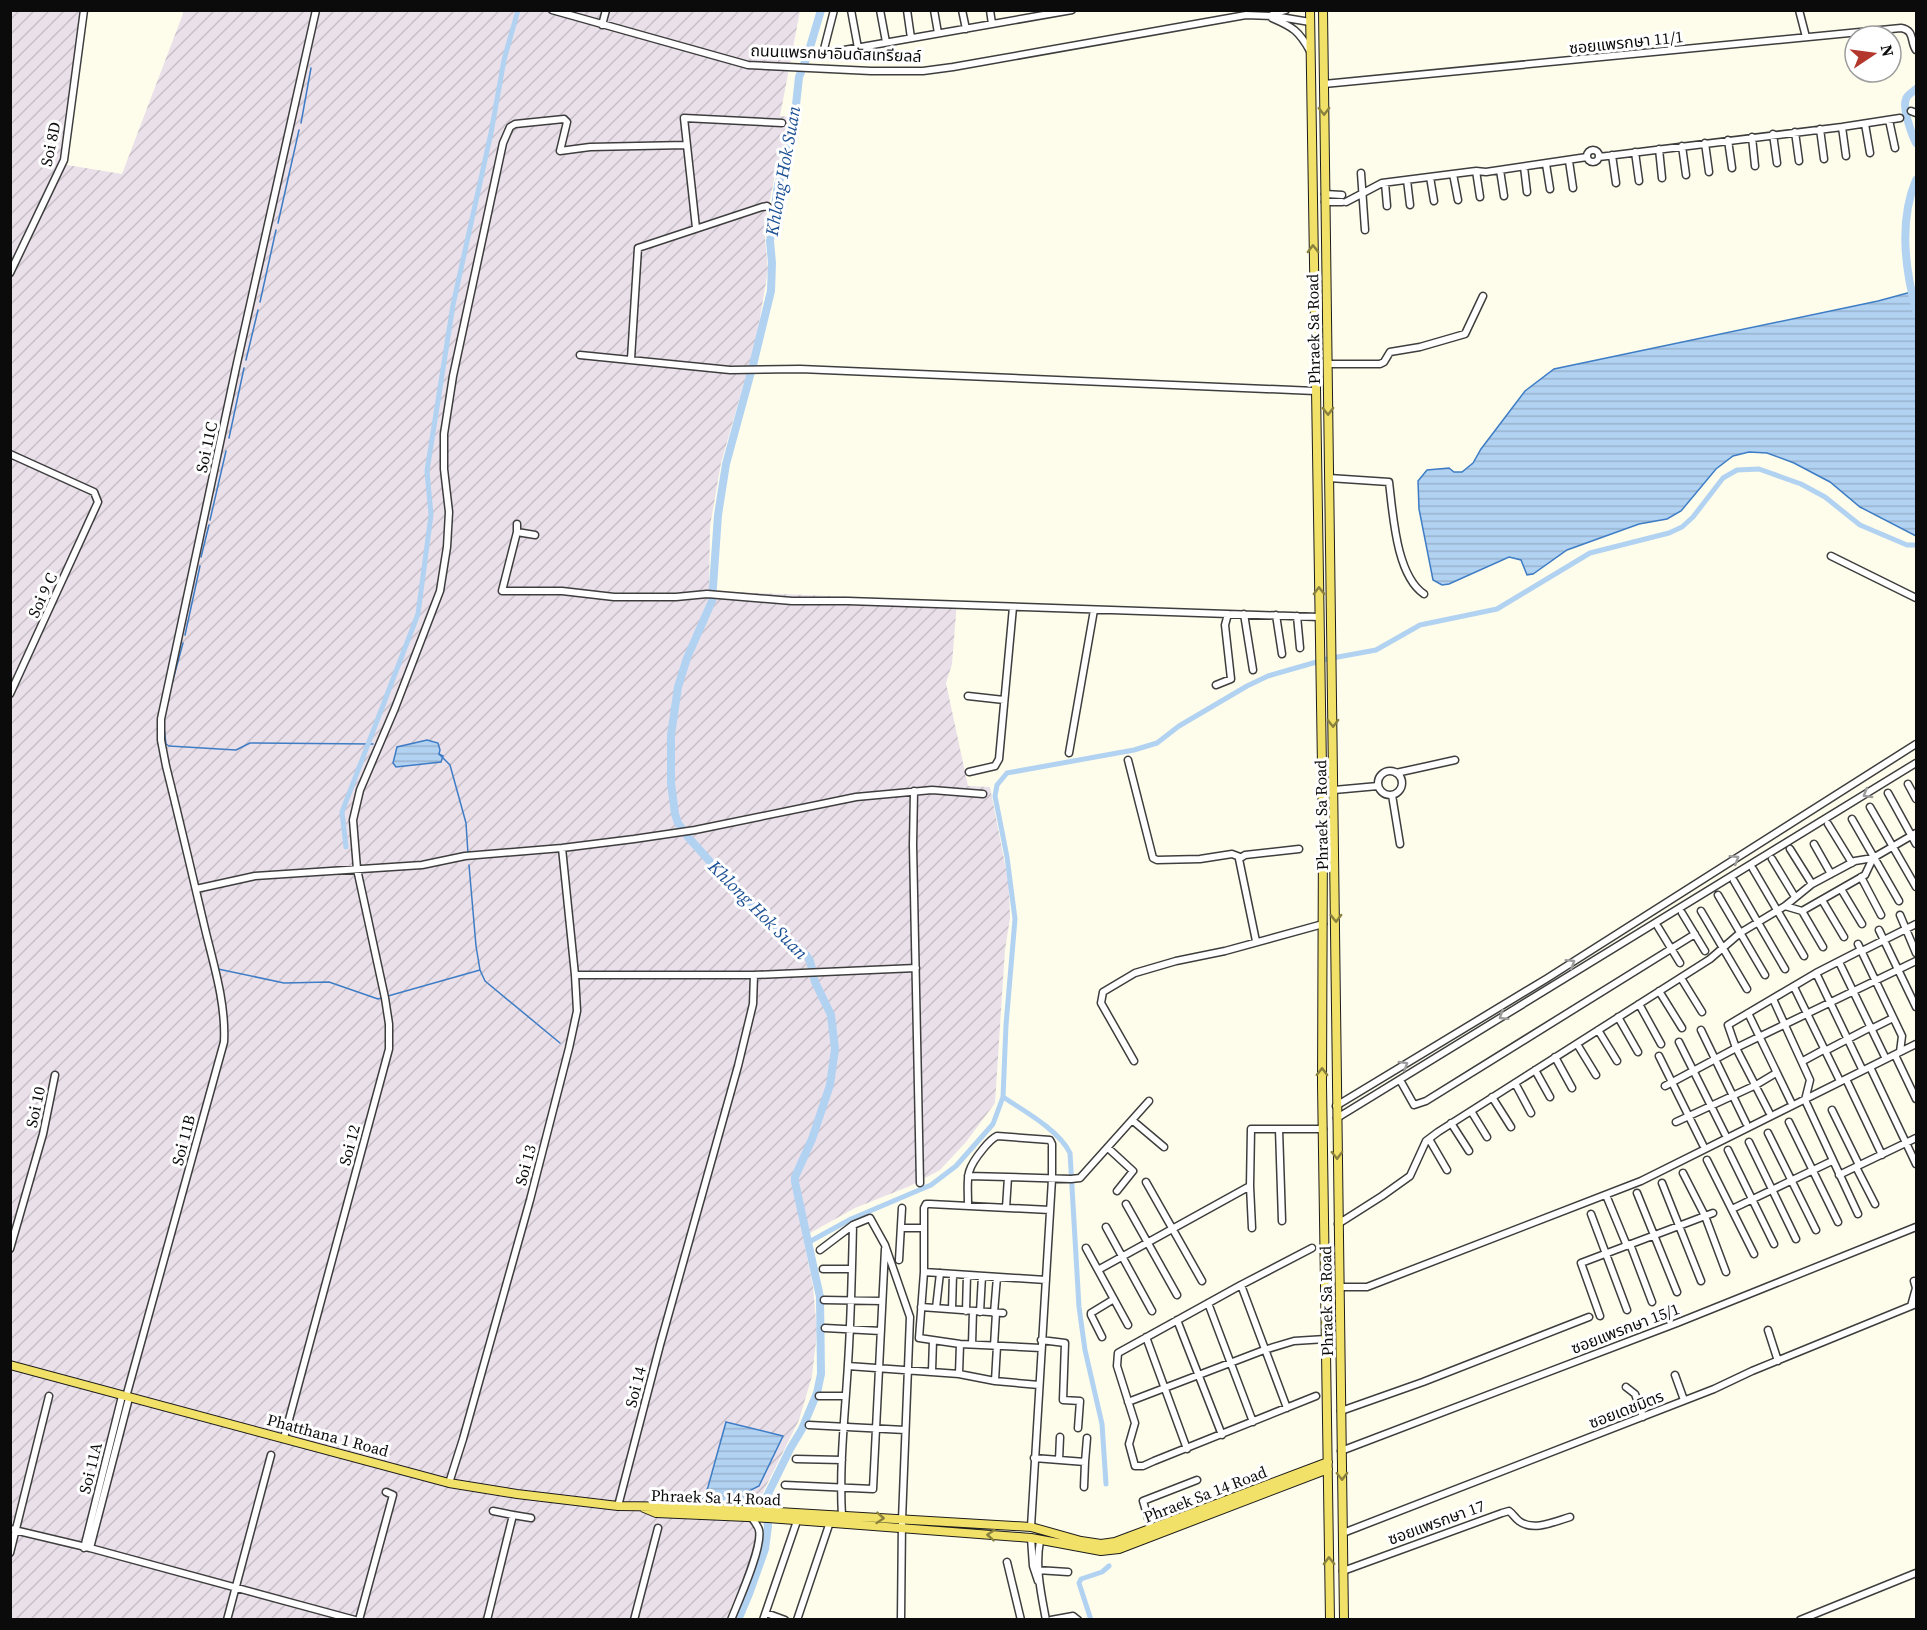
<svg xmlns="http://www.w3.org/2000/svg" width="1927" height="1630" viewBox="0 0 1927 1630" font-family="'Source Serif 4','Noto Sans Thai',serif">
	<defs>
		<pattern id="industrial-furrows" width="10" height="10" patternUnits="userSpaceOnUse" patternTransform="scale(1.5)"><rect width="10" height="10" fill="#eae0ea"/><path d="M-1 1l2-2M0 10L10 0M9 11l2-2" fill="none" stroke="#c7bfc7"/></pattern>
		<pattern id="water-rules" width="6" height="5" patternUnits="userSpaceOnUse" patternTransform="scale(1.5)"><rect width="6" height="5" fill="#b2d2f2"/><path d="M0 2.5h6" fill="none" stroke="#98b3ce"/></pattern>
	</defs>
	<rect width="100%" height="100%" fill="#fefdeb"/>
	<!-- industrial -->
	<path fill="url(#industrial-furrows)" d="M11,11H82L61,164L122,174L184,11H800L780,116L789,117L787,147L777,166L764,227L768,270L756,341L721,463L710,526L709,591L957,601L952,664L946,683L968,786L990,787L1009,885L1010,918L1005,950L995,1103L966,1142L940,1170L910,1186L855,1208L803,1237L813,1286L817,1332L812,1376L799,1420L758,1502L759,1532L754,1554L726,1619L11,1620Z"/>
	<!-- water -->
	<path fill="url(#water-rules)" stroke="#3e7dc5" stroke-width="1.5" d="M1915,291L1916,299V536L1860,507L1830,482L1794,463L1767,453L1749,452L1733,456L1716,469L1681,511L1667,519L1639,524L1567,550L1533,574L1527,575L1521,560L1509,557L1449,584L1442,585L1433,580L1419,509L1418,481L1427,470L1449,468L1454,472H1462L1473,463L1481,449L1525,391L1554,369L1878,301Z
		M427,740L438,743L440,750L439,754L443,756L441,762L396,767L393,763L397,747Z
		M726,1422L783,1436L759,1486L747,1492L745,1507L688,1503L701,1502L708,1487Z"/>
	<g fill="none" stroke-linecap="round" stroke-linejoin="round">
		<!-- stream -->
		<path stroke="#3e7dc5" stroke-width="1.5" d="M301,123L311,68
			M278,223L299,130
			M260,302L276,230
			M246,360L258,310
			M229,438L244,368
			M210,520L226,451
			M201,557L209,525
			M185,635L200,566
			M171,687L183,643
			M164,727L166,744L169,746L236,750L250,743L373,744
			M439,754L450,765L466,823L468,854
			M218,969L284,983L329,982L378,999L381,998
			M480,970L485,981L560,1043
			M388,996L480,970L476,946L469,865"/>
		<!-- canal -->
		<path stroke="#b2d2f2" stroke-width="5" d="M346,847L342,812L418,614L431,515L427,471L453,305L491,133L504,60L518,10
			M1003,1097C1024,1111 1059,1130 1070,1153L1079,1307L1085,1350L1102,1424L1106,1484
			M809,1242L851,1219L931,1185L956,1166L993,1124L1003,1097L1006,1025L1015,919L1007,857L995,796L997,785L1007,773L1134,750L1157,743L1179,726L1247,686L1268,676L1327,659L1376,650L1420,625L1497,609L1590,553L1669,533L1682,527L1693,517L1723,478L1737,470L1759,469L1801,484L1825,497L1860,525L1907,545H1916
			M1091,1620L1079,1583L1081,1579L1102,1572L1109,1566"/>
		<!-- river -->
		<path stroke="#b2d2f2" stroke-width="8" d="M1916,89C1913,92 1907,95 1906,99C1902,108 1912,135 1916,143
			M1916,180C1899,220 1905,269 1916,310
			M752,369L771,291L772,263L770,241L778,185L792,142L799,77L808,54L821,10
			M738,1620L749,1594L765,1549L768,1526L765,1500L790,1449L802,1429L817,1393L821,1374L820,1297L795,1182V1177L812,1139L830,1085L835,1049L831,1015L815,982L810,961L806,955L737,892L688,837L678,823L675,814L671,783V735L678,687L687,658L712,601L718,515L726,464L751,372"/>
		<!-- minor casing -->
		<g stroke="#3e3e3e" stroke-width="9">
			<path id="minor" d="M552,10L748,65L871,71H923L953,67L1246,15L1274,16L1310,22
				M834,10L824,49L827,53L1072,10
				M851,10L858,48
				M880,10L886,42
				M907,10L911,38
				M934,10L938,33
				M962,10L966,29
				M990,10L992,24
				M1799,10L1806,37
				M1273,14L1286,10
				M1272,18C1293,27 1299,31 1310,51
				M602,25L606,10
				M1324,84L1901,28C1915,30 1910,42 1916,50
				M1911,111L1916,113
				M1889,120L1895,148
				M1865,124L1870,153
				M1842,127L1846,156
				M1820,129L1824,159
				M1795,132L1799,161
				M1773,134L1777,163
				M1752,137L1755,166
				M1728,140L1732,168
				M1705,143L1709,172
				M1682,146L1686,175
				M1659,149L1662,178
				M1587 156a6 6 0 1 1 12 0a6 6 0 1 1-12 0Z
				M1635,152L1639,181
				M1612,155L1616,183
				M1599,157L1842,127L1900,118
				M1569,161L1573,188
				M1546,164L1550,189
				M1524,167L1527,192
				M1500,170L1504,196
				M1476,171L1480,197
				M1361,173L1365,230
				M1453,174L1458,200
				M1430,177L1434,201
				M1407,180L1410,205
				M1385,183L1387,206
				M1325,194L1342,195
				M1325,202H1342
				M1346,202L1382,183L1476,171L1486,172L1587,157
				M696,228L684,118L782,123
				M10,273L64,160L84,10
				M580,355L730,370L800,369L1315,391
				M631,359L638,248L762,207L767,206L778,215
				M1327,364H1380L1384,362L1390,352L1420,347L1465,334L1483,296
				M10,454L94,492L98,502L10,694
				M1329,478L1389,482C1393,514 1396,575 1424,594
				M517,524V532L502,591H562L614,597H676L707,594L792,601H848L1319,617
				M517,532L535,535
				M1831,556L1916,598
				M1244,614L1253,670
				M1276,615L1282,654
				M1297,616L1300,648
				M1216,685L1231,679L1225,625L1228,614
				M968,696L1004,700
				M1069,753L1094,610
				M1128,760L1153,858L1157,860L1200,859L1232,854L1240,857
				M1378 783a12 12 0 1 1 24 0a12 12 0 1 1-24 0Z
				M969,772L995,766L999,759L1013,607
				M1396,773L1455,760
				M1908,784L1916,799
				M1334,790L1378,786
				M914,791L913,845L920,1183
				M1888,793L1916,844
				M1392,795L1400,844
				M1870,807L1916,887
				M1852,819L1899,901
				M1828,824L1852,863
				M1814,844L1831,874
				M1790,849L1812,884
				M1772,859L1795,897
				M1753,869L1804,956
				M1861,877L1881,915
				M1734,881L1785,969
				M196,889L255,876L422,865L465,856L562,848L634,839L695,830L856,797L932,790L983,794
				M1841,889L1862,924
				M1718,895L1765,975
				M1822,900L1844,937
				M1785,906L1802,911L1865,875L1873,858
				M1701,911L1747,989
				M1802,911L1823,947
				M1682,913L1705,951
				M1900,915L1916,953
				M1658,927L1680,963
				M1879,930L1916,1007
				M1256,941L1239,859L1245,855L1299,849
				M1858,944L1902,1036L1900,1052
				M1862,951L1916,924
				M1839,962L1885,1057
				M1816,973L1862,1069
				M575,975H754L916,968
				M1681,978L1702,1012
				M1794,987L1839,1079
				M1659,991L1682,1028
				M1773,999L1810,1080L1805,1100L1858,1214
				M1639,1004L1661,1044
				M1748,1013L1791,1102
				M1618,1017L1638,1052
				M1871,1029L1893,1018
				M1598,1030L1617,1061
				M1701,1030L1746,1123
				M1679,1042L1725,1134
				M1577,1044L1596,1075
				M1825,1051L1871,1027
				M1895,1055L1916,1099
				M1659,1056L1703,1145
				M1555,1057L1572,1088
				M1134,1061L1101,1003L1103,992L1135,973L1176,961L1225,951L1323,924
				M1803,1061L1825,1049
				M1870,1067L1916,1164
				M1535,1070L1550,1097
				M1846,1079L1882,1155
				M1400,1080L1414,1105L1426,1101L1695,934
				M1515,1083L1531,1113
				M1665,1086L1736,1048L1916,961
				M1492,1097L1511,1127
				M1336,1106L1546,979L1916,744
				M1832,1110L1859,1165
				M1471,1111L1487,1137
				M1769,1112L1736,1048L1728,1025L1816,973L1861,950
				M1337,1118L1916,763
				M1132,1120L1164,1147
				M1676,1122L1756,1085L1776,1073
				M1789,1122L1838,1222
				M1451,1123L1469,1151
				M1279,1129L1282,1221
				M1768,1133L1816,1230
				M1429,1139L1447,1170
				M1749,1142L1796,1239
				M1108,1148L1133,1171L1117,1191
				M1728,1150L1774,1244
				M1707,1160L1754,1254
				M1856,1167L1875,1204
				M1683,1173L1705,1216L1726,1272
				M1839,1175L1916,1138
				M968,1176L1008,1177
				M1146,1182L1202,1281
				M1662,1183L1701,1281
				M1250,1186L1252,1228
				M1637,1193L1677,1292
				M1606,1195L1627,1246
				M1126,1204L1177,1295
				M968,1205C968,1177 964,1172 983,1149C987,1144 991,1139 997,1136L1050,1140L1052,1144V1179L1031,1527
				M1006,1208L1008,1177L1071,1179L1080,1178L1149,1101
				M1732,1209L1832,1161
				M1591,1214L1627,1310
				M1338,1224L1382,1196L1410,1176L1426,1141L1438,1132L1710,959L1740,933L1785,906L1812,884L1855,861L1873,858L1916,833
				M1106,1227L1152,1311
				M901,1228H924
				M1630,1244L1652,1302
				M1086,1248L1128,1325
				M1312,1248L1241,1285L1118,1353L1117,1366L1135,1423L1129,1444L1135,1466H1143L1154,1461L1316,1396
				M10,1249L43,1134L55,1075
				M820,1250L853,1225L870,1218L885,1245L910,1317L902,1520L901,1620
				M899,1260L902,1208
				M823,1269H852
				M1098,1270L1250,1186L1251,1129H1323
				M924,1272L1046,1280
				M1241,1285L1287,1408
				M1339,1287H1367L1641,1181L1916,1044
				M824,1300L882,1301
				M1208,1303L1253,1422
				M1911,1306L1916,1288L1914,1281
				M921,1307L1003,1313
				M936,1308L940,1273
				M952,1309L953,1274
				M966,1311L967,1275
				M980,1312L982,1276
				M994,1313L997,1277
				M1600,1316L1581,1263L1713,1213
				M1177,1320L1222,1435
				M825,1328L881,1331
				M1768,1330L1778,1361
				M1102,1337L1091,1315V1313L1114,1299
				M1146,1337L1187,1449
				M1041,1340L1065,1343L1063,1400L1080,1401L1078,1428
				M972,1344L973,1311
				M994,1346L996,1313
				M1041,1348L960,1344L919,1338L924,1272V1208L926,1204H930L1050,1210
				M848,1366L959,1374L995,1381L1039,1385
				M932,1371L933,1340
				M959,1374L960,1344
				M1675,1375L1684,1400
				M995,1381L997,1346
				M1626,1387L1635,1394L1643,1417
				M819,1396H845
				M126,1397L224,1042C226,1006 215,969 206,933C193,878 180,822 166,766L161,740V719L237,363L316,10
				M1128,1402L1264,1350L1294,1341L1326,1339
				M1341,1411L1423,1382L1589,1317
				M809,1425L905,1430
				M284,1438L389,1049V1024L385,998L357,869L353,820L360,790L395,708L440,591L447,547L449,512L444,469V434L453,376L503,143L510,127L515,124L564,119L567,122L560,151L590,147L686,145
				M1341,1451L1677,1323L1916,1227
				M1034,1458L1085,1462L1087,1438
				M796,1459L842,1460
				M1059,1460L1060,1437
				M449,1483L463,1439L530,1200L569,1048L577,1011L575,975L562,848
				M785,1485L873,1489L885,1249
				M1084,1487L1085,1462
				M618,1506L660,1345L738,1066L753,1004L754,975
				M513,1515L531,1518
				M842,1516C839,1465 845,1415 848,1364C851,1318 852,1271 853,1225
				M1151,1528L1143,1501L1197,1480
				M10,1529L90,1548L355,1620
				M1343,1533L1714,1389L1752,1371L1916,1304
				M1031,1538L1033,1566L1038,1581
				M1040,1541C1035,1567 1041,1593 1046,1620
				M84,1548L122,1396
				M90,1548L129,1398
				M10,1553L49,1396
				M1007,1562L1021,1620
				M1037,1570L1068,1572
				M1343,1571L1502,1513L1509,1511C1513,1514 1515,1518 1519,1521C1533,1532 1556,1521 1570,1517
				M766,1613L785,1620
				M227,1620L271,1455
				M359,1620L393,1495L386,1492
				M487,1620L513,1515L493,1511
				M634,1620L658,1528
				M731,1620C738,1602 763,1547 759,1530C758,1526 754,1521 752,1518
				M763,1620L797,1521
				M797,1620L831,1519
				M1051,1620L1073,1616L1078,1620
				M1800,1620L1916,1573"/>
		</g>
		<!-- major casing -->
		<g stroke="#1c1c1c" stroke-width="10">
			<path id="major" d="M1310,10L1323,830L1322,1084L1330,1620
				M1323,10L1344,1620
				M10,1365L449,1483L517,1494L618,1506L692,1507L1031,1527L1081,1541L1101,1544L1115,1542L1328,1462
				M644,1508L656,1513L768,1518L1031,1538L1101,1551L1119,1549L1328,1469"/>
		</g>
		<!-- minor -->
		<use href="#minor" stroke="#fff" stroke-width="6"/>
		<!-- major -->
		<use href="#major" stroke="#f1e168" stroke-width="8"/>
	</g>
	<!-- one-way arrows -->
	<defs><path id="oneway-chevron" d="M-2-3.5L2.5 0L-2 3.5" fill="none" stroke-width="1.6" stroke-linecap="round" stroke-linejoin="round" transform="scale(1.5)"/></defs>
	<g stroke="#8a813e">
		<use href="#oneway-chevron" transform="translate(1324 111) rotate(89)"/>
		<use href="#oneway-chevron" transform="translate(1313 249) rotate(-91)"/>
		<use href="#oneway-chevron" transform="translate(1328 411) rotate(89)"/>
		<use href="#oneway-chevron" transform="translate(1319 591) rotate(-91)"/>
		<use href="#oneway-chevron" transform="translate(1333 723) rotate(89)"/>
		<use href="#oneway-chevron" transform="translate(1336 918) rotate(89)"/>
		<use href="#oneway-chevron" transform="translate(1322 1072) rotate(-89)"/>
		<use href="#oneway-chevron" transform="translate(1337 1155) rotate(89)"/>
		<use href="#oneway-chevron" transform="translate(1342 1476) rotate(89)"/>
		<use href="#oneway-chevron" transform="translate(880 1518) rotate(4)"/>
		<use href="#oneway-chevron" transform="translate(991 1535) rotate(-176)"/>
		<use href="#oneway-chevron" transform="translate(1329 1561) rotate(-91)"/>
	</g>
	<g stroke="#9d9d9d">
		<use href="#oneway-chevron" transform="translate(1867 794) rotate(149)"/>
		<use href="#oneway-chevron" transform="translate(1735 859) rotate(-32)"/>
		<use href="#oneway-chevron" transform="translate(1571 963) rotate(-32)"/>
		<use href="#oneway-chevron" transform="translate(1503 1016) rotate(148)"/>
		<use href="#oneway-chevron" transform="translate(1404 1065) rotate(-31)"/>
	</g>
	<g text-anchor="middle" stroke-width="6" stroke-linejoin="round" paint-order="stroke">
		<!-- street labels -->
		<g font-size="16" fill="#0b0b0b" stroke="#fff">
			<text transform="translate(1626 42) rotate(-6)" y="6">ซอยแพรกษา 11/1</text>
			<text transform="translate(836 53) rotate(2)" y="6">ถนนแพรกษาอินดัสเทรียลล์</text>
			<text transform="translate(50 144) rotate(-78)" y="6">Soi 8D</text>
			<text transform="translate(1313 329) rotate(-91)" y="6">Phraek Sa Road</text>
			<text transform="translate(206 447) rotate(-78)" y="6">Soi 11C</text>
			<text transform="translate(42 595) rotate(-65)" y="6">Soi 9 C</text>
			<text transform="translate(1321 815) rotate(-91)" y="6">Phraek Sa Road</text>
			<text transform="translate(35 1107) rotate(-78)" y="6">Soi 10</text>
			<text transform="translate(183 1140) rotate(-75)" y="6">Soi 11B</text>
			<text transform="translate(349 1145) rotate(-75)" y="6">Soi 12</text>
			<text transform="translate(525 1165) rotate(-75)" y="6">Soi 13</text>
			<text transform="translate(1326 1301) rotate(-91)" y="6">Phraek Sa Road</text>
			<text transform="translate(1625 1328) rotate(-21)" y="6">ซอยแพรกษา 15/1</text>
			<text transform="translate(635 1387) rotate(-76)" y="6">Soi 14</text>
			<text transform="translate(1626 1409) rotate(-21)" y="6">ซอยเดชมิตร</text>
			<text transform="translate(328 1435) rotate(15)" y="6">Phatthana 1 Road</text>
			<text transform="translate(90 1468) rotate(-76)" y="6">Soi 11A</text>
			<text transform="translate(1205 1494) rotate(-21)" y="6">Phraek Sa 14 Road</text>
			<text transform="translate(716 1497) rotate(2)" y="6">Phraek Sa 14 Road</text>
			<text transform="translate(1436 1522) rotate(-20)" y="6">ซอยแพรกษา 17</text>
		</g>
		<!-- water labels -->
		<g font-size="18" font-style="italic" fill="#1d5195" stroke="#fff">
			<text transform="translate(783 171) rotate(-80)" y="6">Khlong Hok Suan</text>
			<text transform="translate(758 910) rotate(45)" y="6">Khlong Hok Suan</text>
		</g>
	</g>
	<!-- border -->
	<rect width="1927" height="1630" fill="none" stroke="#0b0b0b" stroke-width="24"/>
	<!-- north arrow -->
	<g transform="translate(1873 54) rotate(77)"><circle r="28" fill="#ffffff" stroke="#9d9d9d" stroke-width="1.5"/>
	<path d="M0-4.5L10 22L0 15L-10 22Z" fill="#b3372c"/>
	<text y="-9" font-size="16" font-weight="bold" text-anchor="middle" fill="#0b0b0b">N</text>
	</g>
</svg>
